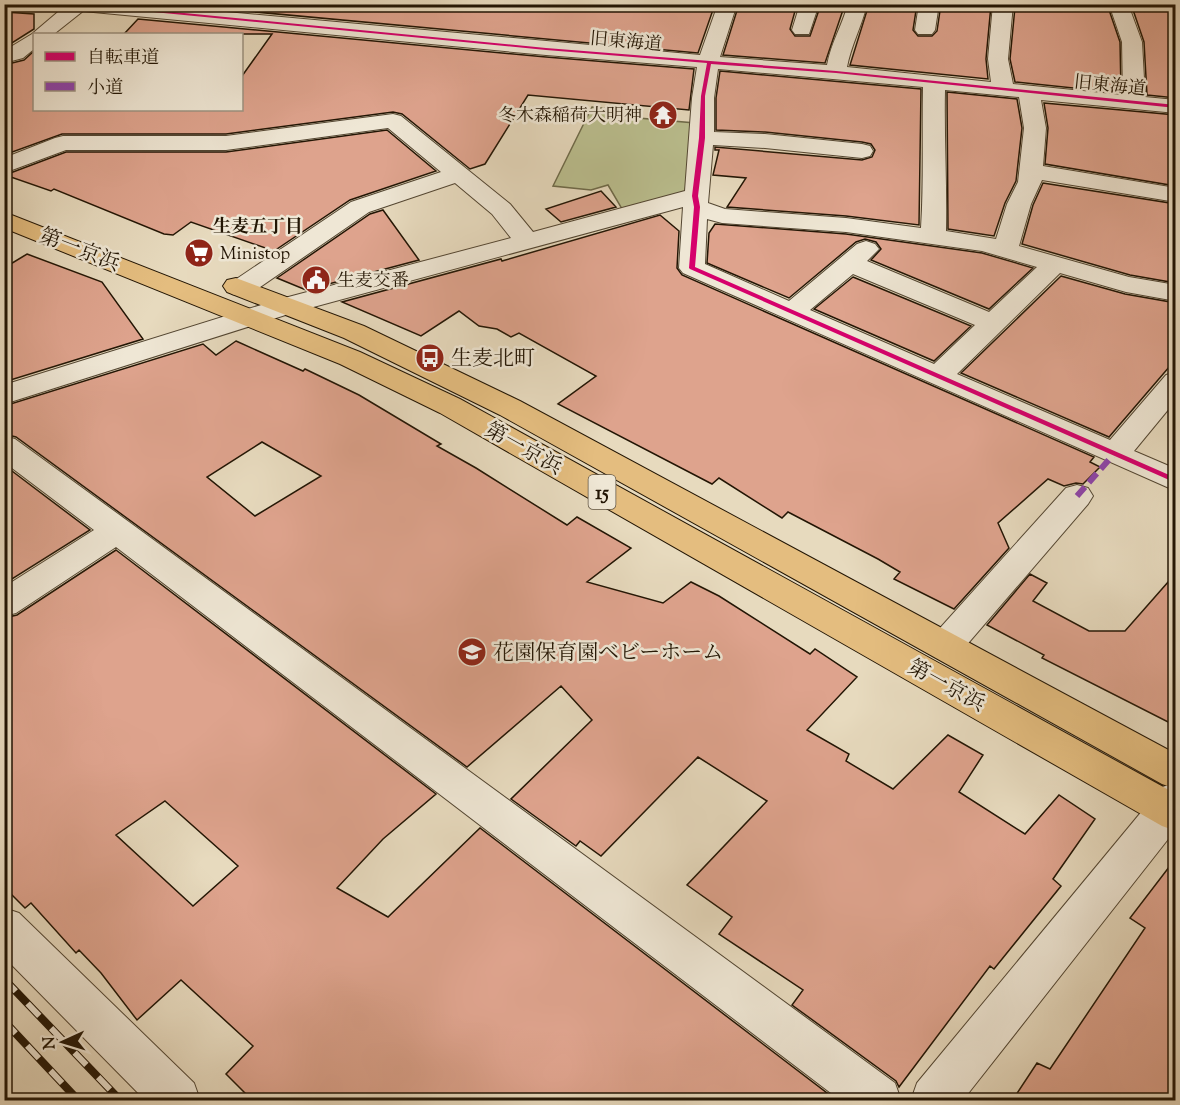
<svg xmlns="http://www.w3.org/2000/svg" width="1180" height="1105" viewBox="0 0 1180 1105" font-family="'Sorts Mill Goudy','Noto Serif JP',serif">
	<rect width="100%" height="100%" fill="#e7dabe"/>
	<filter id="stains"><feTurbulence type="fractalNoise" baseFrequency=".00333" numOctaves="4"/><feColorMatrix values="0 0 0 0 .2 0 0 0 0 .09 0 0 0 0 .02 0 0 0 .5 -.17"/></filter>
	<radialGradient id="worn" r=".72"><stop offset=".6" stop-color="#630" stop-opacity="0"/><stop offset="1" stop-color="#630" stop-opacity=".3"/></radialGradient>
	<!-- green -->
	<path fill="#babe8e" stroke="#6e6a49" stroke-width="1.5" d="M592,107L628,111L627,117L695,123L685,192L622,209L608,185L591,190L553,186Z"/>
	<!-- building -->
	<path fill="#dea38d" stroke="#221504" stroke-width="1.5" fill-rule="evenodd" d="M169,4H715L698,53Z
		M739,4H797L790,29L795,36H810L821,4H845L825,63L723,55Z
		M869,4H917L913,30L918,36H932L937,31L941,4L991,5L986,59L988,79L850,65Z
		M1058,4H1107L1120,42L1121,93L1015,82L1010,59L1015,7L1058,11Z
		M1131,4H1176V49H1171L1176,68V98L1147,95L1144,42Z
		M4,12L34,14V29L4,48Z
		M138,19L546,57L694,69L689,110L528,95L485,164L470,169L402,114L393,112L226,134H62L4,155V65L24,60L34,51V110H242V76L272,34H124Z
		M720,71L921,89L919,225L846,216L727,207L746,178L713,175L719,150H715V147L862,160L872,157L875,150L871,144L862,142L765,132L716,130V98Z
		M947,92L1017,99L1022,128L1016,181L1005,203L994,236L948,229Z
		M1044,103L1176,115V186L1045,164L1048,128Z
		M387,130L436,171L350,200L274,251L191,222L173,235L164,234L54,189L51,191L5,175L66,152H226Z
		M1043,183L1176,204V283L1130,275L1022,244L1033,205Z
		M601,191L616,207L561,222L546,209Z
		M383,210L419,260L306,290L277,278L370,214Z
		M660,215L679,231L677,268L682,275L1094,457L1090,462L1100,467L1083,484L1076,483L1064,486L1048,479L998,523L1009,548L954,609L894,579L900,572L878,559L788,512L782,518L719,478L712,484L558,404L596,376L519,333L511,337L497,329L479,326L459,311L421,336L342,302L501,259L502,261Z
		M715,224L846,234L982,253L1033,268L989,309L871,260L881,249L876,242L865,239L856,242L789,298L707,263L709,233Z
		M27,254L102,282L143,339L4,382V268Z
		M1061,276L1125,294L1176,303V359L1109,437L961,373Z
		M853,277L971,326L934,361L814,309Z
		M236,341L303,371L305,369L359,395L441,444L437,446L476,468L567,525L577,517L631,548L587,582L663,603L691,582L719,596L810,654L815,649L857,677L807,730L849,754L846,761L893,789L948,735L983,755L959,792L1025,834L1059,795L1095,819L1053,879L1061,886L994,969L990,966L899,1087L896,1081L792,1005L803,990L719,934L732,917L687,885L767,801L698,757L601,856L580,841L576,846L511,799L592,720L561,686L467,767L16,437L4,434V406L203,344L216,355ZM262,442L321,476L255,516L207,477Z
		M4,465L90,530L4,584Z
		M116,550L436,794L383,839L337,888L388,917L480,828L827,1093L822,1101H253L226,1074L253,1046L181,980L137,1020L101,973L79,950L76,953L31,903L25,908L4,887V618L17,615ZM165,801L238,866L193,906L116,835Z
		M1176,573V726L1042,658L1044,655L987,625L1030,574L1047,583L1033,601L1089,631H1125Z
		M1176,858V1101H1012L1037,1063L1050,1069L1145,928L1130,918Z"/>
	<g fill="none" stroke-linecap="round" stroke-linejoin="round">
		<!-- minor casing -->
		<g stroke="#534632" stroke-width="2">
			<path id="minor" d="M64,4H139L700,55L718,4H737L720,57L827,65C831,43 842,26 848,4H867C862,26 851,45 847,67L991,82L988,59L993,4H1013L1008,59L1013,84L1123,95L1122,42L1109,4H1128L1142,42L1145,97L1176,100V113L1041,100L1046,128L1043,166L1176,188V202L1042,180L1031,204L1019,246L1129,277L1176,285V301L1126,292L1060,273L957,374L1110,440L1166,375L1176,372V400L1134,451L1176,469V491L683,273L679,268L683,207L295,312L4,404V385L277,300L511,238L492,214L455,183L369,212L250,294L241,296L232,294L228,288L232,282L351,202L441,172L388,128L226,150H66L4,173V158L55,138L63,136H226L393,114L401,116L510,204L533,232L685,191L692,98L697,67L546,55L83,11L54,34H34V49L23,58L4,63V51L32,34L65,6ZM718,69L923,87C922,134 924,181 921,228L846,218L725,209L708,203L713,145L765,148L862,158L870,156L873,151L870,146L862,144L765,134L714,132V98ZM945,90L1019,97L1024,128L1018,182L1007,204L996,239L946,231C947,184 944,137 945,90ZM707,219L722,223L846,232L982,251L1037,267L989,312L867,261L879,249L875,244L866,241L857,244L789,301L705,264ZM853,274L975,325L934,364L810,310Z
				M800,4H819L809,34H795L792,30Z
				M919,4H939L935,30L932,34H918L915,30Z
				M4,436L15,439L129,522L895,1083L901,1100H840L116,547L16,613L4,616V587L94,530L4,462Z
				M1077,485L1088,488L1093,496L1088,504L958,655L945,659L932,655L927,646L932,637L1066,488Z
				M1176,783V829L963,1100H911L917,1083L1162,787Z
				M4,908L19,913L194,1083L200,1100H145L4,957Z"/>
		</g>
		<!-- highway casing -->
		<g stroke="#221504" stroke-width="2">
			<path id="highway" d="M4,212L360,352L460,399L1176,794V831L1162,826L440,413L340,364L4,228Z
				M236,278L364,326L520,401L1176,754V789L1162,784L500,415L344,338L227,292L223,286L227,280Z"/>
		</g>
		<!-- minor -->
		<use href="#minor" fill="#efe7d5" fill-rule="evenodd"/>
		<!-- highway -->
		<use href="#highway" fill="#e4bd7f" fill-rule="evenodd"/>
		<!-- rail casing -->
		<g stroke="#221504" stroke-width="8">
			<path id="rail" d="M4,979L120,1100
				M4,1021L78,1100"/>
		</g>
		<!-- rail -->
		<use href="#rail" stroke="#efe7d5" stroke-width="6" stroke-dasharray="17" stroke-linecap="butt"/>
		<!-- quiet -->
		<path stroke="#8e44ad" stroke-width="6" stroke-dasharray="12 6" stroke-linecap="butt" d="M1077,496L1113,455"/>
		<!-- cycleway casing -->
		<g stroke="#efe7d5" stroke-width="3">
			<path id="cycleway" d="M71,4H92L546,48L836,71L1176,105V108L836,73L711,64L705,96V138L698,196L700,207L695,267L1176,478V483L690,269L689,268L694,207L692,196L699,138L701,96L707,63L546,50Z"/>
		</g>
		<!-- cycleway -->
		<use href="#cycleway" fill="#d6006c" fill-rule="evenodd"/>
	</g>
	<!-- icons -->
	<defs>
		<g id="temple-disc" transform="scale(1.5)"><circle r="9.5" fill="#8f2418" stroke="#efe7d5"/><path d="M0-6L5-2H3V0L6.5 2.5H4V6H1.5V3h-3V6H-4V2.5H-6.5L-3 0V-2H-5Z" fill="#fff"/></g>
		<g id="supermarket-disc" transform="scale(1.5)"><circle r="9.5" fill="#8f2418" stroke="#efe7d5"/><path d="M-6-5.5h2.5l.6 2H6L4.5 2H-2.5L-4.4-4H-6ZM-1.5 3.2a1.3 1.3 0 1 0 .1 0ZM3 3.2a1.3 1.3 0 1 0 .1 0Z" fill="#fff"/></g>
		<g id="civic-disc" transform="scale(1.5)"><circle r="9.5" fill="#8f2418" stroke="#efe7d5"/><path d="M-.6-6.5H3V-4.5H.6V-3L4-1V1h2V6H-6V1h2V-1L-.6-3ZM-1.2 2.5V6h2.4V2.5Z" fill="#fff"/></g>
		<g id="bus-disc" transform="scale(1.5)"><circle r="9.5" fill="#8f2418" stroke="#efe7d5"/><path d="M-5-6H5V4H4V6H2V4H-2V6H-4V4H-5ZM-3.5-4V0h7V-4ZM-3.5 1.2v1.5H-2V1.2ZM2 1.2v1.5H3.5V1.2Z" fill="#fff"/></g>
		<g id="school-disc" transform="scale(1.5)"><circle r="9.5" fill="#8f2418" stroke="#efe7d5"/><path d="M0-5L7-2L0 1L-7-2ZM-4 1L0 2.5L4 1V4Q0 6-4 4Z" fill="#fff"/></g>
	</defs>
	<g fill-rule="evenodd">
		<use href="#temple-disc" x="663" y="115"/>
		<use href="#supermarket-disc" x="199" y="253"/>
		<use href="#civic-disc" x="316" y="280"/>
		<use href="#bus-disc" x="430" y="358"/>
		<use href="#school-disc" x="472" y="652"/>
	</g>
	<g text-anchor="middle" stroke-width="5" stroke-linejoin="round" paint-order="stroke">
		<!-- far-street labels -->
		<g font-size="18" fill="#221504" stroke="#efe7d5">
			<text transform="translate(626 41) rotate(5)" y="6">旧東海道</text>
			<text transform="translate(1110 85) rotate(6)" y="6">旧東海道</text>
		</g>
		<!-- far-poi labels -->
		<g font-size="18" fill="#221504" stroke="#efe7d5" text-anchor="start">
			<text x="642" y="121" text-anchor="end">冬木森稲荷大明神</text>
			<text x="220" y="259">Ministop</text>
			<text x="337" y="286">生麦交番</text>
		</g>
		<!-- far-neighbourhood labels -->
		<g font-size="18" font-weight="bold" fill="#221504" stroke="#efe7d5">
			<text x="258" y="232">生麦五丁目</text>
		</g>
		<!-- shield labels -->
		<rect fill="#efe7d5" stroke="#605443" stroke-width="1.5" x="588.5" y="475" width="27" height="34" rx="4.5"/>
		<g font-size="20" font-weight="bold" fill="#221504">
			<text x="602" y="499">15</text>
		</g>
		<!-- street labels -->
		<g font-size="21" fill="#221504" stroke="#efe7d5">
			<text transform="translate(80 249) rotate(21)" y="7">第一京浜</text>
			<text transform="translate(524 448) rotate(29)" y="7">第一京浜</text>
			<text transform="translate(947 685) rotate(29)" y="7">第一京浜</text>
		</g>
		<!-- poi labels -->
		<g font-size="21" fill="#221504" stroke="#efe7d5" text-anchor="start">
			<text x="451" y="365">生麦北町</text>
			<text x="493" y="659">花園保育園ベビーホーム</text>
		</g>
	</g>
	<!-- margin -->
	<rect width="1180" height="1105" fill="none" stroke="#e7dabe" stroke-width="24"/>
	<rect x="6" y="6" width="1168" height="1093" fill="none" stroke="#221504" stroke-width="3"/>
	<rect x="12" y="12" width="1156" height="1081" fill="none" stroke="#221504" stroke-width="1.5"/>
	<!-- legend -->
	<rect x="33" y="33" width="210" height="78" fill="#efe7d5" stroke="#9d9381" stroke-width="1.5"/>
	<rect x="45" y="52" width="30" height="9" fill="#d6006c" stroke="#9d9381" stroke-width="1.5"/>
	<text x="87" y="63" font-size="18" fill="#221504">自転車道</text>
	<rect x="45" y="82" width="30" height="9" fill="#8e44ad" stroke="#9d9381" stroke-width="1.5"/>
	<text x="87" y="93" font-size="18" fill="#221504">小道</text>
	<!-- north arrow -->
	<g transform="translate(63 1042) rotate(266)" stroke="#efe7d5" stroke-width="4.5" paint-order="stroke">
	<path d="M0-4.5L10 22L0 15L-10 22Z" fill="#221504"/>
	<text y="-9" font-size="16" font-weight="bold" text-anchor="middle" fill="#221504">N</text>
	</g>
	<rect width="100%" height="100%" filter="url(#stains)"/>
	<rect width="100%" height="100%" fill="url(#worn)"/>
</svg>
